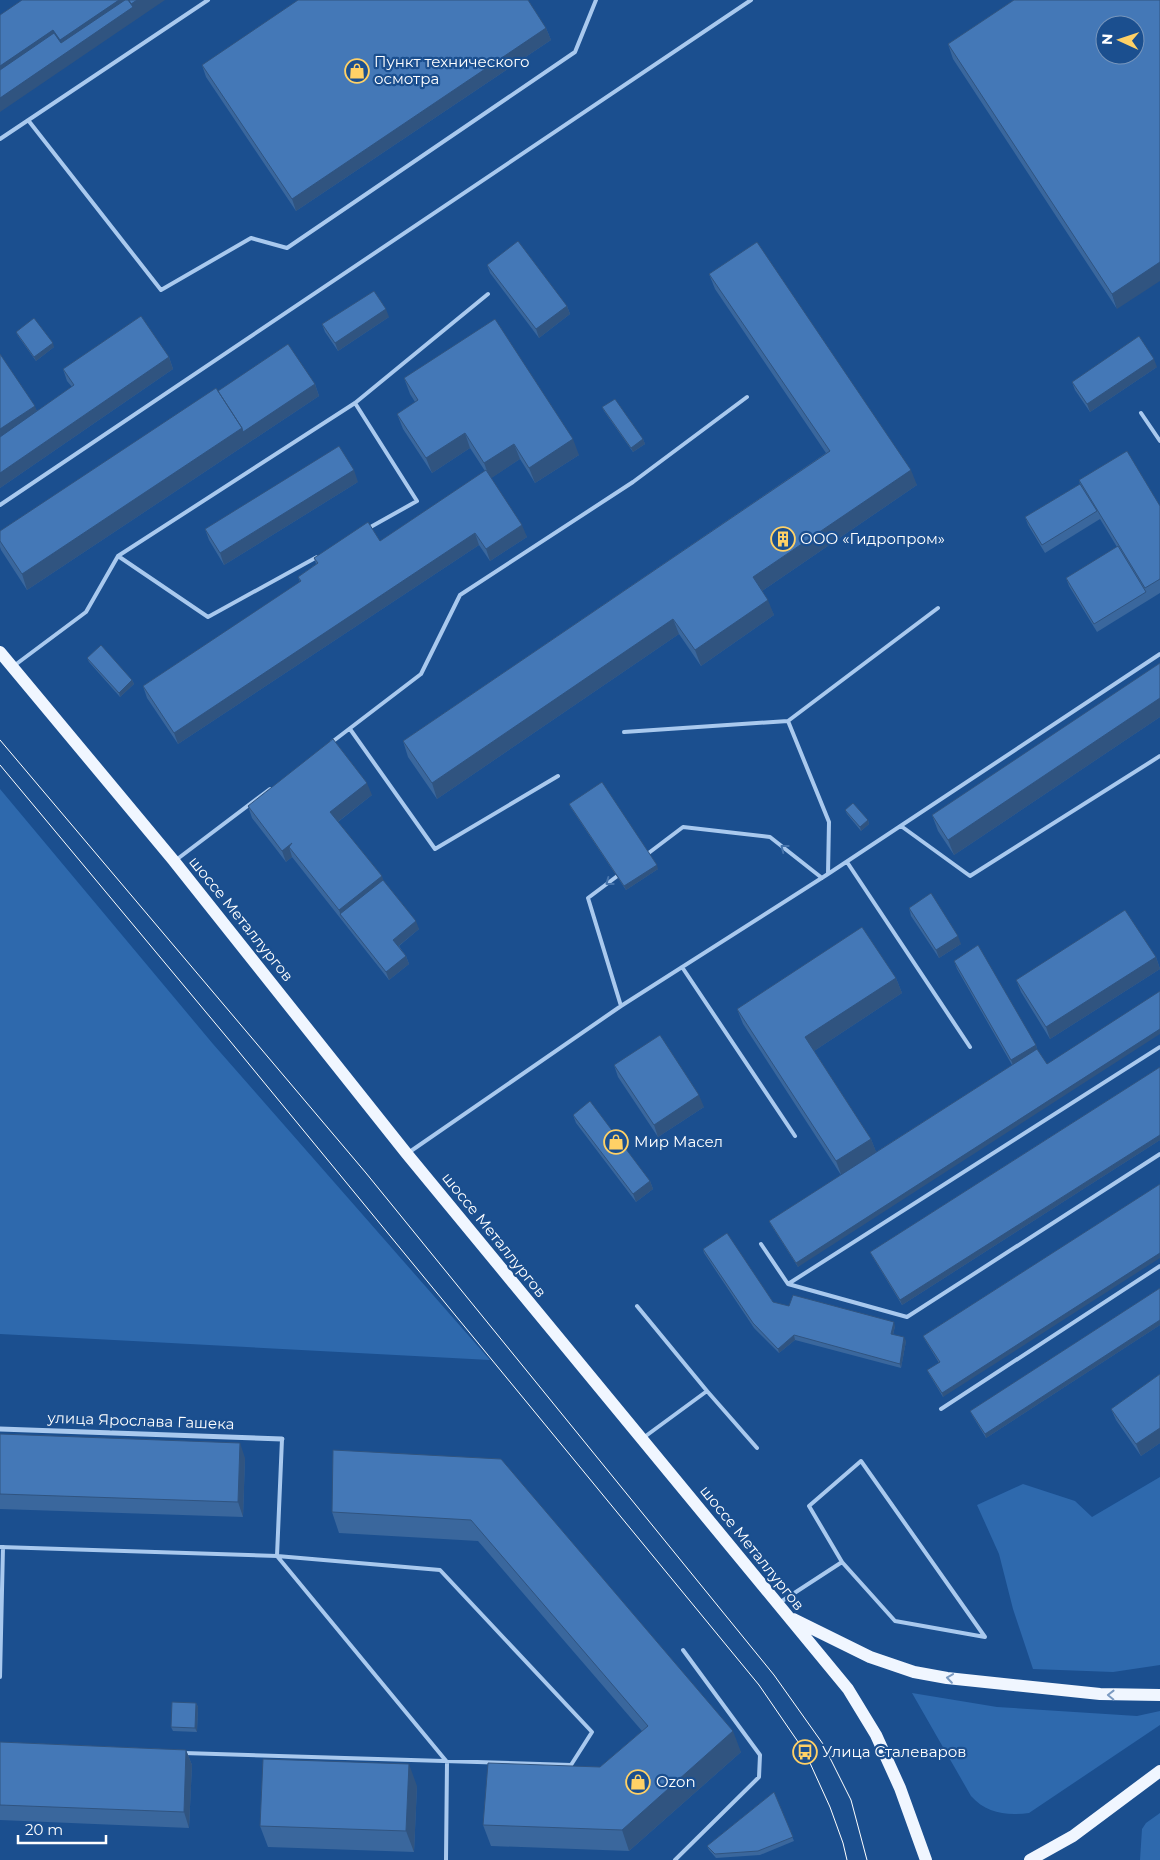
<svg xmlns="http://www.w3.org/2000/svg" width="1160" height="1860" viewBox="0 0 1160 1860" font-family="Montserrat,sans-serif">
	<rect width="100%" height="100%" fill="#1b4f8f"/>
	<!-- green -->
	<path fill="#2e69ad" d="M0,789L213,1044L490,1360L0,1334Z
		M1160,1477V1665L1113,1672L1033,1669L1013,1609L999,1554L977,1505L1023,1484L1075,1501L1092,1517Z
		M912,1693L997,1707L1137,1716L1160,1711V1725L1029,1813C1006,1816 986,1813 971,1796Z
		M1160,1813V1860H1140L1142,1829L1146,1823Z"/>
	<g fill="none" stroke-linecap="round" stroke-linejoin="round">
		<!-- service -->
		<path stroke="#a9c9ee" stroke-width="4" d="M28,120L161,290L251,238L287,248L575,52L596,0
			M0,139L208,0
			M355,403L417,501L367,529
			M1141,413L1160,441
			M0,505L751,0
			M118,556L208,617L317,557
			M15,665L86,612L118,556L355,403L488,294
			M350,729L435,849L558,776
			M624,732L788,721
			M332,742L421,674L460,595L633,482L747,397
			M901,826L970,876L1160,756
			M646,855L683,827L770,837L822,878
			M176,860L270,789
			M847,862L970,1047
			M620,874L588,898L621,1006
			M828,874L829,822L788,721L938,608
			M682,967L795,1136
			M408,1153L621,1006L828,874L1160,654
			M761,1244L788,1284L907,1317L1160,1154
			M788,1284L1160,1047
			M637,1306L707,1391L757,1448
			M941,1409L1160,1266
			M643,1438L707,1391
			M282,1439L277,1556L447,1762L446,1860
			M0,1547L277,1556L440,1570L592,1732L571,1765L184,1753
			M779,1603L842,1562L895,1621L985,1637L861,1461L809,1506L842,1562
			M0,1677L3,1547
			M675,1860L759,1777L760,1755L683,1650"/>
		<!-- minor -->
		<path stroke="#a9c9ee" stroke-width="5" d="M0,1429L282,1439"/>
		<!-- primary -->
		<path stroke="#f0f6ff" stroke-width="12" d="M0,652L174,861L407,1154L848,1689L876,1735L900,1788L926,1860
			M793,1619L870,1657L914,1672L947,1678L1100,1694L1160,1695
			M1030,1860L1073,1836L1160,1771"/>
		<!-- tram -->
		<path stroke="#fff" stroke-width="1" d="M0,740L366,1173L774,1675L823,1744L851,1800L867,1860
			M0,765L230,1041L759,1685L805,1752L830,1807L843,1843L847,1860"/>
	</g>
	<!-- wall -->
	<path fill="#3a679d" d="M1014,0L1117,309L953,59L948,44Z
		M546,28L551,40L296,211L206,77L202,65Z
		M487,265L567,306L570,314L539,338L490,273Z
		M709,274L917,485L762,591L774,615L701,666L679,634L437,799L408,757L403,741L826,453L715,289Z
		M389,317L338,351L325,332L322,324Z
		M16,332L54,347L36,361L18,336Z
		M0,354L37,411L72,387L67,381L63,369L169,357L173,369L0,488Z
		M1157,367L1090,412L1075,390L1072,382Z
		M404,378L579,455L535,483L520,459L491,478L527,537L490,561L479,545L178,744L147,698L143,686L300,582L298,577L316,564L314,558L380,541L485,471L470,448L432,473L403,429L397,414L415,402L410,394Z
		M315,384L319,396L27,590L1,550L0,547V531L218,391Z
		M602,407L643,439L645,444L633,452L604,411Z
		M1079,480L1160,506V593L1097,632L1069,586L1066,578L1117,547L1100,519L1045,553L1028,525L1025,517L1080,484Z
		M358,482L224,565L209,540L205,529Z
		M87,658L132,680L134,684L120,697L89,662Z
		M1160,663V717L954,855L938,831L932,815Z
		M372,795L338,822L383,880L419,929L399,946L406,956L409,964L389,980L292,857L286,862L252,818L248,806Z
		M569,804L658,869L626,890L571,808Z
		M845,810L868,820L869,824L861,831L847,814Z
		M909,908L961,944L939,958L911,916Z
		M1156,957L1160,969L1050,1039L1021,992L1016,980Z
		M954,961L1036,1045L1037,1049L798,1267L771,1225L769,1221L841,1175L743,1024L737,1009L896,978L902,993L814,1051L871,1139L876,1152L1012,1065L957,969Z
		M614,1065L704,1107L658,1137L618,1077Z
		M1160,1067V1140L902,1305L872,1256L870,1252Z
		M573,1115L650,1181L653,1189L636,1202L576,1123Z
		M1160,1184L943,1397L929,1374L927,1370L939,1363L925,1340L923,1336Z
		M703,1249L773,1302L789,1306L895,1326L893,1335L906,1341L901,1368L795,1340L779,1353L754,1328L704,1253Z
		M1160,1288V1325L986,1438L972,1415L970,1411Z
		M1160,1374V1443L1141,1456L1116,1420L1111,1409Z
		M0,1434L245,1458L243,1517L0,1509Z
		M501,1459L741,1752L629,1851L491,1846L483,1825L600,1767L642,1731L478,1541L339,1533L332,1512Z
		M196,1703L198,1707L197,1732L173,1731L171,1727Z
		M0,1742L186,1750L192,1765L189,1828L0,1820Z
		M417,1786L414,1852L268,1847L260,1826Z
		M774,1792L794,1841L760,1855L716,1858L709,1850L707,1846Z"/>
	<!-- shaded-wall -->
	<path fill="#305480" d="M119,0H127L133,7L131,4L137,0H165L0,112V98L65,53L60,40Z
		M546,28L551,40L296,211L292,199Z
		M53,30L59,45L0,85V66Z
		M1160,262V281L1117,309L1112,294Z
		M567,306L570,314L539,338L536,329Z
		M386,309L389,317L338,351L335,343Z
		M53,343L54,347L36,361L34,357Z
		M169,357L173,369L0,488V473Z
		M1154,359L1157,367L1090,412L1087,404Z
		M315,384L319,396L27,590L22,574L242,428Z
		M35,406L40,421L0,448V429Z
		M465,433L470,448L432,473L426,458Z
		M573,439L579,455L535,483L529,468Z
		M643,439L645,444L633,452L631,448Z
		M514,444L520,459L490,479L484,463Z
		M354,470L358,482L224,565L220,553Z
		M911,470L917,485L759,593L753,577Z
		M522,525L527,537L490,561L486,549Z
		M475,533L479,545L178,744L174,733Z
		M768,600L774,615L701,666L695,650Z
		M673,619L679,634L437,799L432,783Z
		M132,680L134,684L120,697L119,693Z
		M1160,698V717L954,855L948,840Z
		M367,783L372,795L335,824L330,812Z
		M868,820L869,824L861,831L860,827Z
		M292,843L289,847L292,857L286,862L282,851Z
		M657,865L658,869L626,890L624,886Z
		M382,876L386,888L340,914L343,922L339,910Z
		M416,921L419,929L396,948L393,940Z
		M958,936L961,944L939,958L936,950Z
		M406,956L409,964L389,980L386,972Z
		M1156,957L1160,969L1050,1039L1046,1027Z
		M896,978L902,993L811,1053L805,1037Z
		M1160,1029V1034L798,1267L796,1263Z
		M1036,1045L1038,1053L1014,1068L1011,1060Z
		M699,1095L704,1107L658,1137L654,1125Z
		M1160,1135V1140L902,1305L900,1300Z
		M871,1139L877,1154L842,1177L836,1161Z
		M650,1181L653,1189L636,1202L633,1194Z
		M1160,1253V1258L943,1397L942,1393Z
		M1160,1320V1325L986,1438L985,1434Z
		M894,1322L895,1326L892,1338L891,1334Z
		M794,1335L795,1340L779,1353L778,1349Z
		M904,1337L906,1341L901,1368L900,1364Z
		M1160,1428V1443L1141,1456L1136,1444Z
		M240,1443L245,1458L243,1517L238,1502Z
		M196,1703L198,1707L197,1732L195,1728Z
		M733,1731L741,1752L629,1851L622,1830Z
		M186,1750L192,1765L189,1828L184,1812Z
		M409,1764L417,1786L414,1852L406,1831Z"/>
	<!-- building -->
	<path fill="#4478b7" stroke="#305480" fill-rule="evenodd" d="M22,0H119L60,40L53,30L0,66V15Z
		M125,0H128L133,7L0,98V70L54,33L61,43Z
		M129,0H137L131,4Z
		M298,0H528L546,28L292,199L202,65Z
		M1014,0H1160V262L1112,294L948,44ZM1105,25H1135V55H1105Z
		M518,241L567,306L536,329L487,265Z
		M757,242L911,470L753,577L768,600L695,650L673,619L432,783L403,741L830,451L709,274Z
		M374,291L386,309L335,343L322,324Z
		M141,316L169,357L0,473V437L74,385L63,369Z
		M34,318L53,343L34,357L16,332Z
		M495,319L573,439L529,468L514,444L484,463L465,433L426,458L397,414L418,400L404,378Z
		M1139,336L1154,359L1087,404L1072,382Z
		M288,344L315,384L243,432L242,428L218,391Z
		M0,354L35,406L0,429Z
		M216,388L242,428L22,574L0,541V531Z
		M615,399L643,439L631,448L602,407Z
		M339,446L354,470L220,553L205,529Z
		M1127,451L1160,506V579L1145,588L1079,480Z
		M486,470L522,525L486,549L475,533L174,733L143,686L301,581L298,577L318,563L314,558L368,522L380,541Z
		M1080,484L1097,511L1042,545L1025,517Z
		M1118,546L1146,592L1094,624L1066,578Z
		M101,645L132,680L119,693L87,658Z
		M1160,663V698L948,840L932,815Z
		M333,739L367,783L330,812L382,876L339,910L289,847L292,843L282,851L248,806Z
		M602,782L657,865L624,886L569,804Z
		M853,803L868,820L860,827L845,810Z
		M383,880L416,921L393,940L406,956L386,972L340,914Z
		M931,893L958,936L936,950L909,908Z
		M1125,910L1156,957L1046,1027L1016,980Z
		M862,927L896,978L805,1037L871,1139L836,1161L737,1009Z
		M978,945L1036,1045L1011,1060L954,961Z
		M1160,991V1029L796,1263L769,1221L1037,1049L1047,1064Z
		M660,1035L699,1095L654,1125L614,1065Z
		M1160,1067V1135L900,1300L870,1252Z
		M590,1101L650,1181L633,1194L573,1115Z
		M1160,1184V1253L942,1393L927,1370L940,1362L923,1336Z
		M727,1233L773,1302L789,1306L793,1295L894,1322L891,1334L904,1337L900,1364L794,1335L778,1349L753,1323L703,1249Z
		M1160,1288V1320L985,1434L970,1411Z
		M1160,1374V1428L1136,1444L1111,1409Z
		M0,1434L240,1443L238,1502L0,1494Z
		M333,1450L501,1459L733,1731L622,1830L483,1825L488,1763L600,1767L648,1726L471,1520L332,1512Z
		M172,1702L196,1703L195,1728L171,1727Z
		M0,1742L186,1750L184,1812L0,1805Z
		M263,1759L409,1764L406,1831L260,1826Z
		M774,1792L793,1837L758,1851L715,1854L707,1846Z"/>
	<!-- one-way arrows -->
	<defs><path id="oneway-chevron" d="M-2-3.5L2.5 0L-2 3.5" fill="none" stroke-width="1.6" stroke-linecap="round" stroke-linejoin="round" transform="scale(1.25)"/></defs>
	<g stroke="#4674ac">
		<use href="#oneway-chevron" transform="translate(784 848) rotate(-142)"/>
		<use href="#oneway-chevron" transform="translate(609 882) rotate(143)"/>
	</g>
	<g stroke="#7b9ac1">
		<use href="#oneway-chevron" transform="translate(950 1678) rotate(-172)"/>
		<use href="#oneway-chevron" transform="translate(1111 1695) rotate(-179)"/>
	</g>
	<!-- icons -->
	<defs>
		<g id="shop-ring" transform="scale(1.25)"><circle r="9.5" fill="#1b4f8f" stroke="#ffd166" stroke-width="1.5"/><path d="M-5-2.5h2.3a2.7 3.5 0 0 1 5.4 0H5L5.5 6h-11ZM-1.5-2.5h3a1.5 2.3 0 0 0-3 0Z" fill="#ffd166"/></g>
		<g id="building-ring" transform="scale(1.25)"><circle r="9.5" fill="#1b4f8f" stroke="#ffd166" stroke-width="1.5"/><path d="M-4-6H4V6H1V3H-1V6H-4ZM-2.5-4.3h1.7v1.8h-1.7ZM.8-4.3h1.7v1.8H.8ZM-2.5-1h1.7V.8h-1.7ZM.8-1h1.7V.8H.8Z" fill="#ffd166"/></g>
		<g id="bus-ring" transform="scale(1.25)"><circle r="9.5" fill="#1b4f8f" stroke="#ffd166" stroke-width="1.5"/><path d="M-5-6H5V4H4V6H2V4H-2V6H-4V4H-5ZM-3.5-4V0h7V-4ZM-3.5 1.2v1.5H-2V1.2ZM2 1.2v1.5H3.5V1.2Z" fill="#ffd166"/></g>
	</defs>
	<g fill-rule="evenodd">
		<use href="#shop-ring" x="357" y="71"/>
		<use href="#building-ring" x="783" y="539"/>
		<use href="#shop-ring" x="616" y="1142"/>
		<use href="#bus-ring" x="805" y="1752"/>
		<use href="#shop-ring" x="638" y="1782"/>
	</g>
	<g text-anchor="middle" stroke-width="4.5" stroke-linejoin="round" paint-order="stroke">
		<!-- poi labels -->
		<g font-size="15" fill="#fff" stroke="#1b4f8f" text-anchor="start">
			<text x="374" y="67">Пункт технического<tspan x="374" dy="17">осмотра</tspan></text>
			<text x="800" y="544">ООО «Гидропром»</text>
			<text x="634" y="1147">Мир Масел</text>
			<text x="822" y="1757">Улица Сталеваров</text>
			<text x="656" y="1787">Ozon</text>
		</g>
		<!-- street labels -->
		<g font-size="15" fill="#fff" stroke="#1b4f8f">
			<text transform="translate(241 919) rotate(51)" y="5">шоссе Металлургов</text>
			<text transform="translate(494 1235) rotate(51)" y="5">шоссе Металлургов</text>
			<text transform="translate(141 1421) rotate(2)" y="5">улица Ярослава Гашека</text>
			<text transform="translate(752 1548) rotate(51)" y="5">шоссе Металлургов</text>
		</g>
	</g>
	<!-- north arrow -->
	<g transform="translate(1120 40) rotate(273)"><circle r="24" fill="#1b4f8f" stroke="#7695bc"/>
	<path d="M0-4L9 19L0 12L-9 19Z" fill="#ffd166"/>
	<text y="-8" font-size="14" font-weight="bold" text-anchor="middle" fill="#ffffff">N</text>
	</g>
	<!-- scale -->
	<path d="M18 1835v8h88v-8" fill="none" stroke="#ffffff" stroke-width="2.5"/>
	<text x="25" y="1835" font-size="15" fill="#ffffff" stroke="#1b4f8f" stroke-width="4" paint-order="stroke">20 m</text>
</svg>
